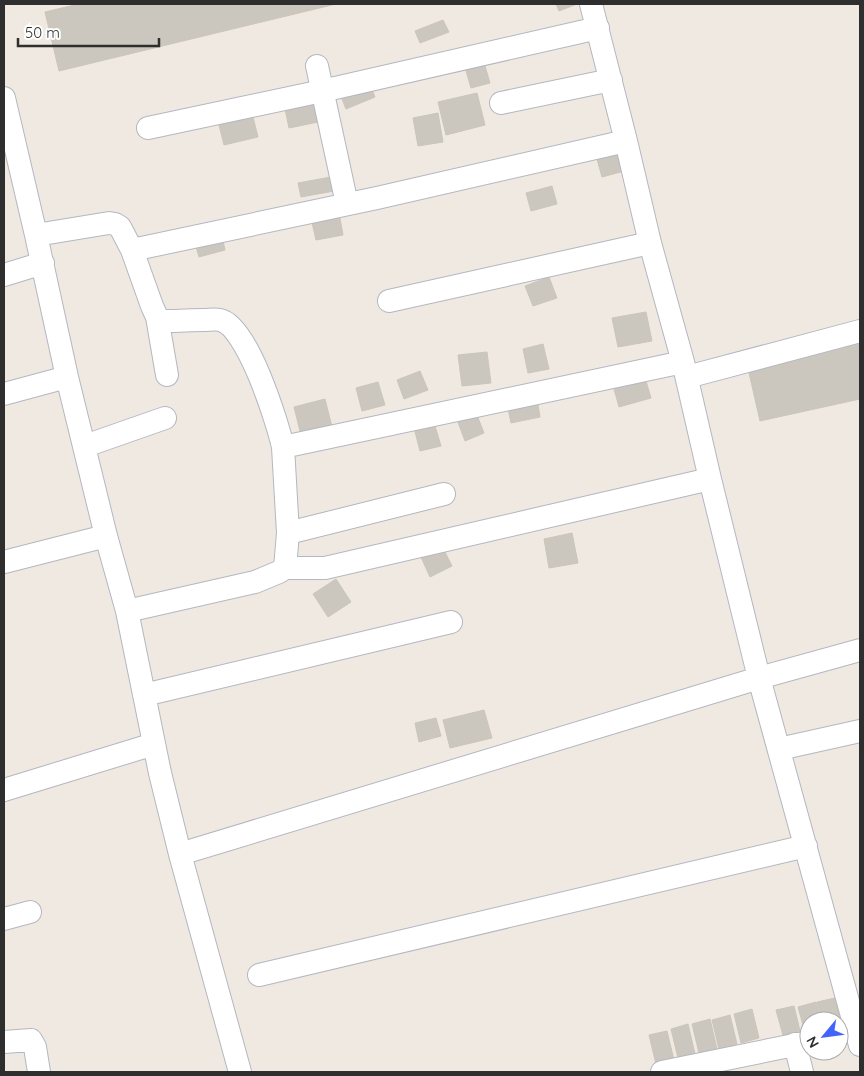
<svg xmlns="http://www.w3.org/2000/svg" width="864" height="1076" viewBox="0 0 864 1076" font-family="Quicksand,sans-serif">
	<rect width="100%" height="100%" fill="#efe9e1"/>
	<!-- building -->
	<path fill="#cbc7bf" stroke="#cbc5ba" d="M79,4H336L59,71L45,12Z
		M556,4H577L559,11Z
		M443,20L449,32L420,43L415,31Z
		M483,59L490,83L471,88L464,64Z
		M369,82L375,97L346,109L340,94Z
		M477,93L485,125L446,135L438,102Z
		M318,98L323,121L289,128L284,104Z
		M252,113L258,137L224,145L218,121Z
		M438,113L443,142L418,146L413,118Z
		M621,145L628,170L602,177L595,152Z
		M331,177L334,191L301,197L298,183Z
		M552,186L557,204L531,211L526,193Z
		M339,213L343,235L316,240L311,218Z
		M221,232L225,250L199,257L194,240Z
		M549,277L557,298L533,306L525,286Z
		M646,312L652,341L618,347L612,318Z
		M860,340V399L760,421L747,364Z
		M543,344L549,369L528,373L523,349Z
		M487,352L491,383L462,386L458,355Z
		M420,371L428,390L404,399L397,380Z
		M644,374L651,398L619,407L612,382Z
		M378,382L385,405L362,411L356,388Z
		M537,398L540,417L511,423L507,404Z
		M325,399L332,427L301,435L294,407Z
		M475,410L484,433L465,441L456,417Z
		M433,419L441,446L420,451L413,424Z
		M572,533L578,563L549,568L544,539Z
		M441,544L452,566L430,577L420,555Z
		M336,579L351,602L328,617L313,594Z
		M484,710L492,738L450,748L443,720Z
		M436,718L441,736L419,742L415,723Z
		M835,998L842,1027L839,1028V1021H822L817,1002Z
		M816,1002L821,1021H809V1035L806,1036L798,1007Z
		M794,1006L801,1035L784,1039L776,1010Z
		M752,1009L759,1038L741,1043L734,1014Z
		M730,1015L737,1044L719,1049L712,1020Z
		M710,1019L717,1049L699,1053L692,1024Z
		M688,1024L695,1054L678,1058L671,1029Z
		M667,1031L674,1060L656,1064L649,1035Z"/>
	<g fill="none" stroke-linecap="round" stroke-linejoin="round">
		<!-- minor casing -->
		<g stroke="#b4b7c1" stroke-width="24">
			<path id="minor" d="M591,4L626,141L650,243L683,362L710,479L759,678L860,1045
				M317,66L347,204
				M4,98L36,235L67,377L106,536L127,611L160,773L180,854L240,1072
				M501,103L611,80
				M148,128L322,91L598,28
				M36,235L109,223L115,224L120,227L132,250L152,306L157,317L161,320L166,321C179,321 192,320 204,320C209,320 215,319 220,320C247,325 277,421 283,447
				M132,250L377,198L626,141
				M4,275L43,263
				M389,301L650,243
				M157,317L167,375
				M687,377L860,331
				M4,394L67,377
				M85,446L165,418
				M288,533L444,494
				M4,562L106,536
				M285,568H325L710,479
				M127,611L255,582L279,572L285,568L288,533L283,447L683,362
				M144,695L451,622
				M779,749L860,731
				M4,790L154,744
				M180,854L759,678L860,650
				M4,919L30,912
				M259,975L806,846
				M4,1042L31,1040L35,1047L39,1072
				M795,1044L802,1072
				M662,1072L809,1042"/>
		</g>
		<!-- minor -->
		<use href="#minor" stroke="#fff" stroke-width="22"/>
	</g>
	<!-- border -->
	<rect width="864" height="1076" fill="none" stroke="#2e2e2e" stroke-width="10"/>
	<!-- north arrow -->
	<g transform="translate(824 1036) rotate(241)"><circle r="24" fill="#ffffff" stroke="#ababab"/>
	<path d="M0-4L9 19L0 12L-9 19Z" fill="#4264fb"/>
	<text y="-8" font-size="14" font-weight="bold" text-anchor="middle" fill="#2e2e2e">N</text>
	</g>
	<!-- scale -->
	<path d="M18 38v8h141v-8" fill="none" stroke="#2e2e2e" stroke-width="2.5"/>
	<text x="25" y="38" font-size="15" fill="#2e2e2e" stroke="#ffffff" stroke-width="4" paint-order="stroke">50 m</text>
</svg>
